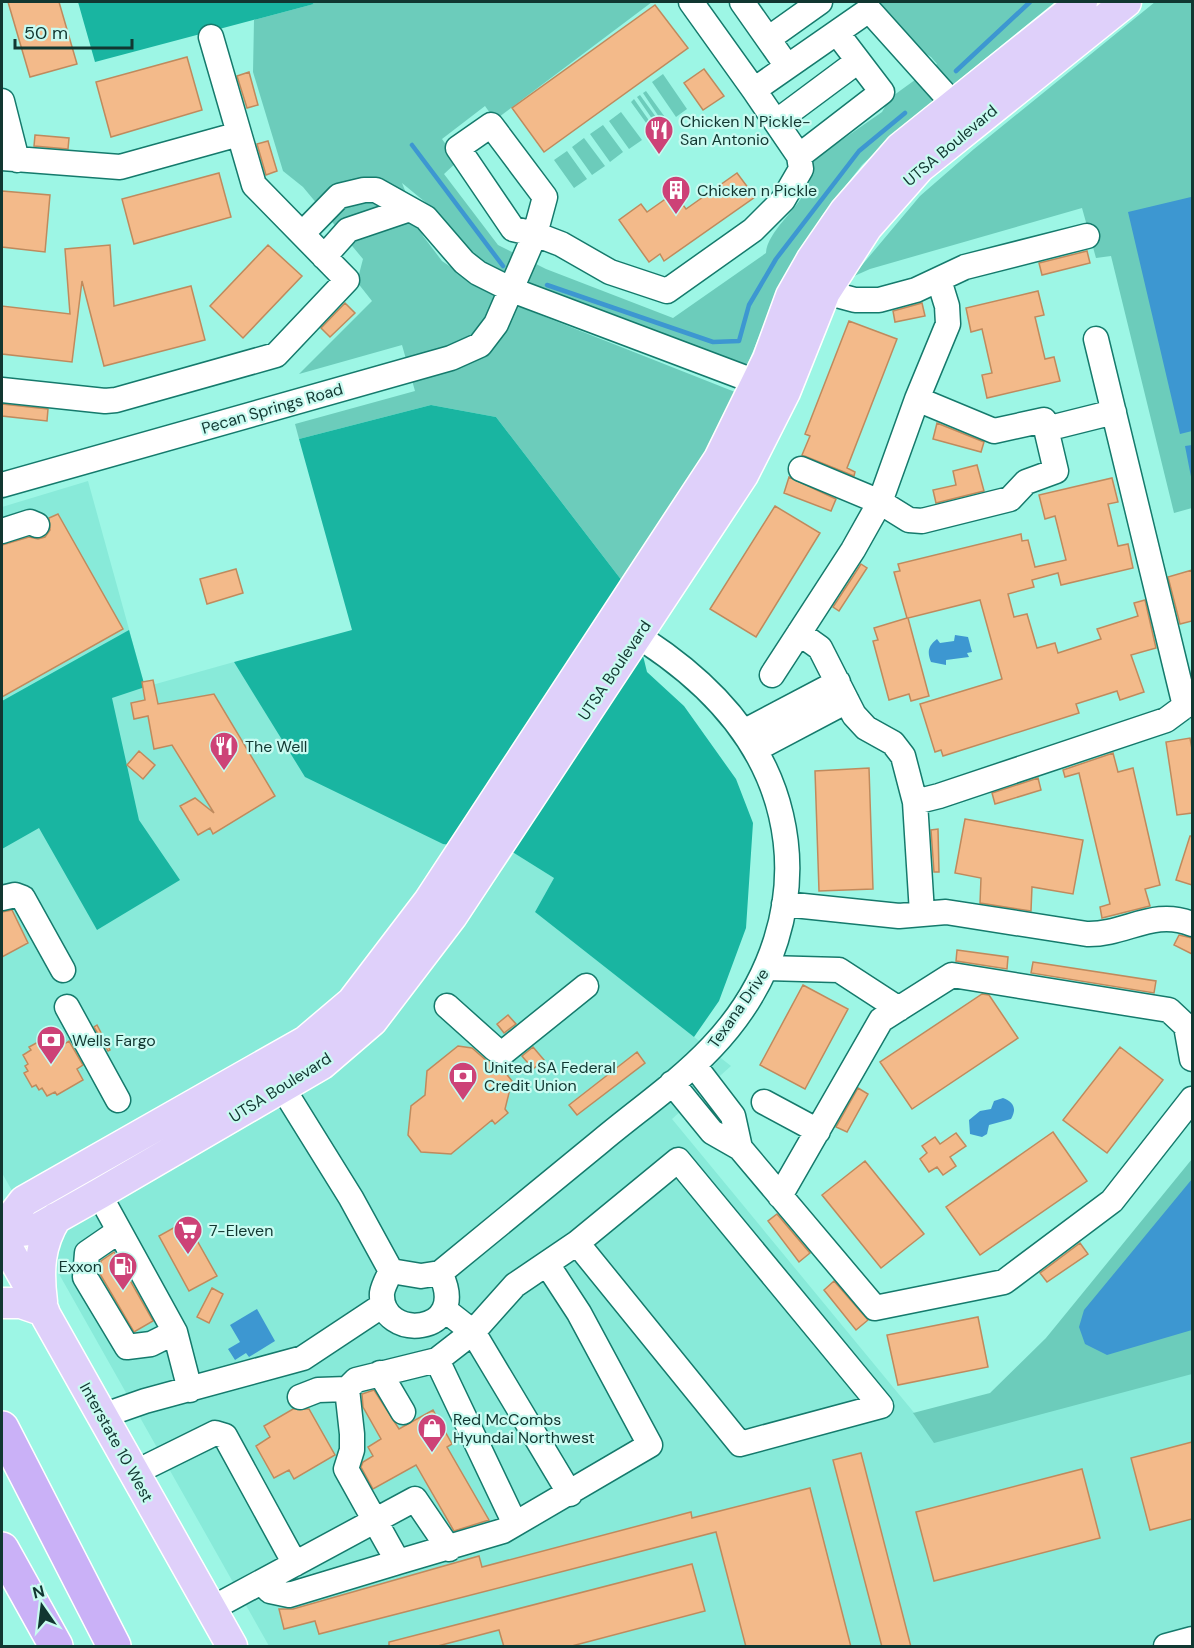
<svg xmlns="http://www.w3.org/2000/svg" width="1194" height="1648" viewBox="0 0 1194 1648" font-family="'DM Sans',sans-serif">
	<rect width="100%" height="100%" fill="#9df6e5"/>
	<!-- built -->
	<path fill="#88ead9" d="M88,481L145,687L234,662L306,777L502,870L514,853L554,878L535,912L731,1066L672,1119L930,1432L1192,1362V1646H269L2,1173V507Z"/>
	<!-- green -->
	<path fill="#6cccbb" d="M311,2H652L495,120L485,106L442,139L458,161L444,174L498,245L546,269L673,318L766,253C767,232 798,209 807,188C811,180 812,169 813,160L882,112L890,98L937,64L931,57L914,46L878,2H1055L911,119L862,165L822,216L782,281L746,368L490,269L467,251L436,211L402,183L423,236L442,261L480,287L525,309L735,392L737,400L626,586L496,417L431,405L299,439L295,424L415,391L402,345L299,374L372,301L357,282L363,259L303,187L283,171L253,72L254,20L314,4Z
		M1155,2H1192V508L1174,513L1111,256L1096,258L1082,208L870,269L852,277L920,196L974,149Z
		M663,74L687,109L676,117L652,82Z
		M646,91L667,120L663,123L643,93Z
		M640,95L661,124L657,126L637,97Z
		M634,99L655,129L652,131L631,102Z
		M621,112L642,140L629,149L609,121Z
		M603,125L623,152L610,162L590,134Z
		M584,138L605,166L592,175L572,147Z
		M567,151L587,179L574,188L554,160Z
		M1192,1159V1374L934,1443L913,1413L990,1393L1046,1338Z"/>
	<!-- forest -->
	<path fill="#19b5a1" d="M78,2H311L314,4L95,62Z
		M431,405L496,417L626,586L647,672L684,706L736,779L753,823L746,928L719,1001L694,1037L535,912L554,878L514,853L443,844L305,777L234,662L352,630L299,439Z
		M129,630L145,687L112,698L139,820L180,880L97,930L39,828L2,849V701Z"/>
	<!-- water -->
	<path fill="#3d97d1" d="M1191,197L1192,431L1180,434L1128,212Z
		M1192,445V482L1185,446Z
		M955,635L968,637L972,652L967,653L969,657L946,660V665L931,662C927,652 928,646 937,639L940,643L954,641Z
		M1003,1098C1014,1102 1017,1109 1011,1119L989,1125L987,1134L982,1137L970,1134L969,1120L980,1111L991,1109L994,1101Z
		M1192,1179V1330L1107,1355L1085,1344L1079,1327L1084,1310Z
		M257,1309L275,1341L249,1357L246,1353L235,1360L228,1349L240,1342L230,1325Z"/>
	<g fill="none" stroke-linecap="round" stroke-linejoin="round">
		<!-- stream -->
		<path stroke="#3d97d1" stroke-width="4.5" d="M956,71L1030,2
			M412,145L503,266
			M547,285L713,342L739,341L749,305L776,259L859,151L905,113"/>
	</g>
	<!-- building -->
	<path fill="#f3ba8a" stroke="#bf8a5d" stroke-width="1.5" d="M8,2H59L77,64L30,77Z
		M655,5L688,48L544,152L512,108Z
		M187,57L202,110L111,137L96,82Z
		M704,69L724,96L703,110L684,83Z
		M249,72L258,105L247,108L237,76Z
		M35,135L69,138L68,149L34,146Z
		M268,141L277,171L266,175L257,144Z
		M219,173L231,217L134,244L122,199Z
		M737,173L755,197L664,261L660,254L649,262L619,220L641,204L647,212L674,193L686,209Z
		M2,191L50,195L45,252L2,247Z
		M110,245L114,306L191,286L205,340L104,366L82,281L72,362L2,354V306L70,314L65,249Z
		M268,245L302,276L243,338L210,306Z
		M1087,251L1090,263L1042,275L1039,263Z
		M1038,291L1044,315L1035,317L1045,359L1054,357L1060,381L987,398L982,375L992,373L982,329L971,332L966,308Z
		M345,303L355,313L330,337L321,328Z
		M922,303L925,316L895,322L893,311Z
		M849,321L897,339L847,468L855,472L854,476L802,455L810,436L805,434Z
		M2,404L48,409L47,421L2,416Z
		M937,423L984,442L981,452L933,439Z
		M977,465L984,491L936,503L933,490L956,485L953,471Z
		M789,477L836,499L831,511L784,493Z
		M1112,478L1118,502L1108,504L1118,546L1128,544L1133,568L1061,585L1058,573L1032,580L1034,587L1008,594L1014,617L1027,614L1037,648L1055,643L1058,653L1101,639L1097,629L1138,616L1134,603L1145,600L1156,648L1131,655L1144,692L1120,700L1117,691L1076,704L1079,713L943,756L941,750L935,752L920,704L1002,679L980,600L908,618L929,696L911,701L909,694L889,700L873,641L878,640L874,628L907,618L894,572L900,571L898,564L1021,534L1022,541L1028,540L1035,567L1066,560L1055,516L1045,519L1039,495Z
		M775,506L820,533L756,637L710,609Z
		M58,514L123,629L2,697V545L29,537L38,539L45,537L50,530L49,518Z
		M861,564L867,568L839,611L833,607Z
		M236,569L243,593L207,604L200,579Z
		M1192,570V621L1180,624L1168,577Z
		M153,680L158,704L214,694L275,796L213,834L210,828L198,835L180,806L195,798L214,813L172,745L154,749L148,716L134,719L131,703L145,700L142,682Z
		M1190,738L1192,749V813L1177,815L1166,742Z
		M139,751L155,765L143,779L127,765Z
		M1113,753L1118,772L1133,768L1160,885L1145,889L1150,906L1102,918L1100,907L1110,904L1079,773L1065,777L1063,770Z
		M869,768L873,889L819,891L815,771Z
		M1038,778L1041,790L995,804L992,793Z
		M965,819L1083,840L1073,894L1032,887L1031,911L980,903L981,878L955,873Z
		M938,829L939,872H934L931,830Z
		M1190,836H1192V885L1176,880Z
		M12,910L28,943L2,957V912Z
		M1179,935L1192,938V954L1174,945Z
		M957,950L1008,957L1007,969L956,961Z
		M1033,962L1156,981L1154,993L1031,973Z
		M803,985L848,1009L805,1089L760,1065Z
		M982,994L989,995L1018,1038L912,1109L880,1062Z
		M508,1015L516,1024L504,1033L497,1024Z
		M97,1025L110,1050L108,1051L94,1027Z
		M56,1032L63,1045L69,1041L83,1065L77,1069L83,1080L57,1095L55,1092L47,1096L42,1088L39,1090L36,1085L32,1087L24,1073L28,1071L25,1066L28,1064L23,1055L31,1050L29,1047Z
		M458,1046L472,1048L486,1060L500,1066L512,1081L505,1109L508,1113L495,1124L492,1120L451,1154L421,1152L408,1135L411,1106L425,1095L427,1071Z
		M533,1047L544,1060L533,1069L522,1056Z
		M1120,1047L1163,1080L1107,1153L1063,1120Z
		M637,1052L645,1063L577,1115L569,1105Z
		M858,1088L868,1094L847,1132L836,1127Z
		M1053,1132L1087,1181L980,1255L946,1207Z
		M956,1133L966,1146L950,1157L956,1166L943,1175L937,1167L929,1172L920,1159L927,1153L922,1146L935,1137L940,1144Z
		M865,1161L924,1234L881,1268L822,1195Z
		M777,1214L810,1253L799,1262L768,1221Z
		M186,1221L217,1276L189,1291L159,1236Z
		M1080,1243L1088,1254L1047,1282L1040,1273Z
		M114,1252L153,1321L134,1332L100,1274L101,1261Z
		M834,1281L868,1320L856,1330L824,1290Z
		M212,1288L223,1294L209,1323L197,1317Z
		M978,1317L988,1367L898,1385L887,1335Z
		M374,1390L399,1429L433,1410L452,1444L447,1447L489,1520L454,1531L416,1465L373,1489L361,1467L363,1462L373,1456L368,1447L381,1439L363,1407L362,1394Z
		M293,1409H309L335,1455L294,1479L289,1470L274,1478L256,1446L270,1437L264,1426Z
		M1192,1442V1519L1150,1530L1131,1458Z
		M861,1453L911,1647H882L833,1460Z
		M1082,1469L1100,1538L934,1581L916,1512Z
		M810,1488L851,1647H746L716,1532L319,1634L315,1621L284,1629L279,1609H293L479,1556L482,1567L691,1512L692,1518Z
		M692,1564L705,1611L568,1647H504L499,1630L434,1647H389V1642Z"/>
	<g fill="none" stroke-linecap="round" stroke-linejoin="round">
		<!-- minor casing -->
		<g stroke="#157a6c" stroke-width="27">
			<path id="minor" d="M691,2L754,90
				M742,2L787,66
				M768,39L820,2
				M2,101L17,160
				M776,122L858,61
				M491,125L545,197L535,234L513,229L458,148Z
				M799,156L882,92L837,33
				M2,158L120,167L239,134
				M302,234L339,196L364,190H376L426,218L464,262L478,273L512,290L772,388
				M324,257L348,230L410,209
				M825,292L855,300H879L916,290L965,267L1087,236
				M1096,339L1185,706
				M2,390L105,401L116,400L276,355L347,280L254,185L211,37
				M1046,429L1114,412
				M801,469L880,502L909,520L922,521L1010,499L1026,482L1056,471L1044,420L994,431L917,399
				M2,485L451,358L480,345L496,324L535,234L561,244L610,272L667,291L753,230L783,200L801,169L799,156L754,90L869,10L966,118
				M2,531L30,522L37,525
				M799,633L820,648L854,715L866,728L893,743L903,756L915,802L922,913
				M772,675L853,550L880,502L917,399L948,324L947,306L939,280
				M745,731L838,682
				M756,749L847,701
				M915,802L939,796L1166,720L1185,706L1192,704
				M2,898L15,895L23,898L63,970
				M784,904L899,916L946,912L1087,934C1126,935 1153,908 1192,924
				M767,968L839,970L899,1009
				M447,1006L495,1049L504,1052L586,986
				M67,1007L118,1100
				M1186,1026L1192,1059
				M694,1065L733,1116L740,1148
				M274,1074L351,1198L391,1271L421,1276L440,1273
				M672,1083L712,1132L740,1148L875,1308L1004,1282L1112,1201L1192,1099
				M764,1102L818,1131
				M99,1194L175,1332L190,1390
				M780,1196L881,1020L952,975L1169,1010L1186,1026L1192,1027
				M119,1231L87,1253L85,1277L127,1347L151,1344L175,1332
				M391,1271C388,1277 383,1286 382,1293C379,1342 472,1336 440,1273C494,1229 548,1185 601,1141C638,1110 679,1082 712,1047C771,985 801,900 781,815C761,729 696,670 623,627
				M445,1310L473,1332L570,1494
				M437,1360L515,1524
				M380,1373L403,1412
				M347,1389L352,1434V1450L346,1469L398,1562L503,1531L650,1445L579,1313L547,1264
				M300,1397L318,1390L347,1389L356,1380L437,1360L473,1332L515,1285L577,1243L678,1160L881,1406L740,1444L577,1243
				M102,1416L145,1401L303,1358L383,1305
				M134,1473L215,1433L225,1436L295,1564
				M261,1582L270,1591L289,1595L398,1562
				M211,1609L415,1499L449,1549
				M1166,1646L1192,1639"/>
		</g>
		<!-- major casing -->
		<g stroke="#fff" stroke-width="33">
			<path id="major" d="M2,1230L24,1201L306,1041L352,1002L429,901L719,459L768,359L791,296L812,259L845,211L900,148L1082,2
				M2,1233L37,1229L99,1194L322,1064L372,1021L452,916L743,475L785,392L825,292L867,227L919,168L1126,2
				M2,1238L232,1646
				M42,1302C38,1271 39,1245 56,1218
				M2,1303H21L44,1311"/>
		</g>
		<!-- highway casing -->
		<g stroke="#fff" stroke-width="36">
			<path id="highway" d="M2,1428L114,1646
				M2,1549L56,1646"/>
		</g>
		<!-- minor -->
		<use href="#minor" stroke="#fff" stroke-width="24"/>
		<!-- major -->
		<use href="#major" stroke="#dfd0fa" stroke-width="30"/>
		<!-- highway -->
		<use href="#highway" stroke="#cab1f7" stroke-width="33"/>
	</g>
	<!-- icons -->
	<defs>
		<g id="restaurant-pin" transform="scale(1.5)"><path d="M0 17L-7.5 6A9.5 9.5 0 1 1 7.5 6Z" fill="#cd4277" stroke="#c9fbf1"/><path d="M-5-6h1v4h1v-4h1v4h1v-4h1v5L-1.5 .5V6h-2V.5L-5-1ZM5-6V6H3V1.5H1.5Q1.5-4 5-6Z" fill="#fff"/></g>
		<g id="building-pin" transform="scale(1.5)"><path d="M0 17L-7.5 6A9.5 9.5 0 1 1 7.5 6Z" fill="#cd4277" stroke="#c9fbf1"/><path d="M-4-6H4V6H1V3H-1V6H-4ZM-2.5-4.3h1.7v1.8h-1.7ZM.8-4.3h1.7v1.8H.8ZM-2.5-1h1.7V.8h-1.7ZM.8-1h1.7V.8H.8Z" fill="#fff"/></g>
		<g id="bank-pin" transform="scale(1.5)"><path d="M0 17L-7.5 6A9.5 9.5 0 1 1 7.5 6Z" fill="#cd4277" stroke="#c9fbf1"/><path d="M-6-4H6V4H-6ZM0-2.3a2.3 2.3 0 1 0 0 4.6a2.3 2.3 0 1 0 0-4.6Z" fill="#fff"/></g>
		<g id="supermarket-pin" transform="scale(1.5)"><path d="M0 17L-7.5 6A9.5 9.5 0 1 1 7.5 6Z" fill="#cd4277" stroke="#c9fbf1"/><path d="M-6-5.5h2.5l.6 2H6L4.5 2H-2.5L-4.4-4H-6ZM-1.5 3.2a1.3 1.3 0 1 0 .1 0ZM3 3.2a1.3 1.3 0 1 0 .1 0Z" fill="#fff"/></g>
		<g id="fuel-pin" transform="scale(1.5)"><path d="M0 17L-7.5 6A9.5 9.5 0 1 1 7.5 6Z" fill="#cd4277" stroke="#c9fbf1"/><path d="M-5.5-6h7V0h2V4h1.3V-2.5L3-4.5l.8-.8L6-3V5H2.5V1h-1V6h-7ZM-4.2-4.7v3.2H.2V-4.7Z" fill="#fff"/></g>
		<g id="shop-pin" transform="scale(1.5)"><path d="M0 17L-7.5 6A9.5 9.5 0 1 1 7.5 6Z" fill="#cd4277" stroke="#c9fbf1"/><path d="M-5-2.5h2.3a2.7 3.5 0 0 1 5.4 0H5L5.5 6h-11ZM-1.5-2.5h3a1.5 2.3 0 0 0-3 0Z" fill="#fff"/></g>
	</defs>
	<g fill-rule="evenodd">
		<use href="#restaurant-pin" x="659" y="130"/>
		<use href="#building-pin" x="676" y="190"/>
		<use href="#restaurant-pin" x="224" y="746"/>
		<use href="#bank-pin" x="51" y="1040"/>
		<use href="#bank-pin" x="463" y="1076"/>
		<use href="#supermarket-pin" x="188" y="1230"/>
		<use href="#fuel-pin" x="123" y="1266"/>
		<use href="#shop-pin" x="432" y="1428"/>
	</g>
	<g text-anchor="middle" stroke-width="4.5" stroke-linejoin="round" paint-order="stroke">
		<!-- poi labels -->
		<g font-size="16" fill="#113731" stroke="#c9fbf1" text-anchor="start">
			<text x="680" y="127">Chicken N Pickle-<tspan x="680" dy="18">San Antonio</tspan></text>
			<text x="697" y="196">Chicken n Pickle</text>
			<text x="245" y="752">The Well</text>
			<text x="72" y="1046">Wells Fargo</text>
			<text x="484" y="1073">United SA Federal<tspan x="484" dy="18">Credit Union</tspan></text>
			<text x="209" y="1236">7-Eleven</text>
			<text x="102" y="1272" text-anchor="end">Exxon</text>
			<text x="453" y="1425">Red McCombs<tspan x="453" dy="18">Hyundai Northwest</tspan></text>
		</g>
		<!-- street labels -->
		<g font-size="16" fill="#113731" stroke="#c9fbf1">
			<text transform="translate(950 145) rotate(-40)" y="6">UTSA Boulevard</text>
			<text transform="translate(272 408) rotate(-16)" y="6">Pecan Springs Road</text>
			<text transform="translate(614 670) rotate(-56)" y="6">UTSA Boulevard</text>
			<text transform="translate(738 1008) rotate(-55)" y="6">Texana Drive</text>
			<text transform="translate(280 1087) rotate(-32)" y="6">UTSA Boulevard</text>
			<text transform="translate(117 1442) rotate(61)" y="6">Interstate 10 West</text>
		</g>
	</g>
	<!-- border -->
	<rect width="1194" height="1648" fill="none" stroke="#113731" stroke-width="6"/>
	<!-- north arrow -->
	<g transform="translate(42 1606) rotate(346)" stroke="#c9fbf1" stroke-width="4.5" paint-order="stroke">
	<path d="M0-4.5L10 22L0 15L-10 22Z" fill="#113731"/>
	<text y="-9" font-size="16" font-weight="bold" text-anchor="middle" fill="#113731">N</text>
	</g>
	<!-- scale -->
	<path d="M15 39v9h117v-9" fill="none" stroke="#113731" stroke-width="3"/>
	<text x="24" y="39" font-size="18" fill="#113731" stroke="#c9fbf1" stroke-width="4.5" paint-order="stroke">50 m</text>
</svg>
